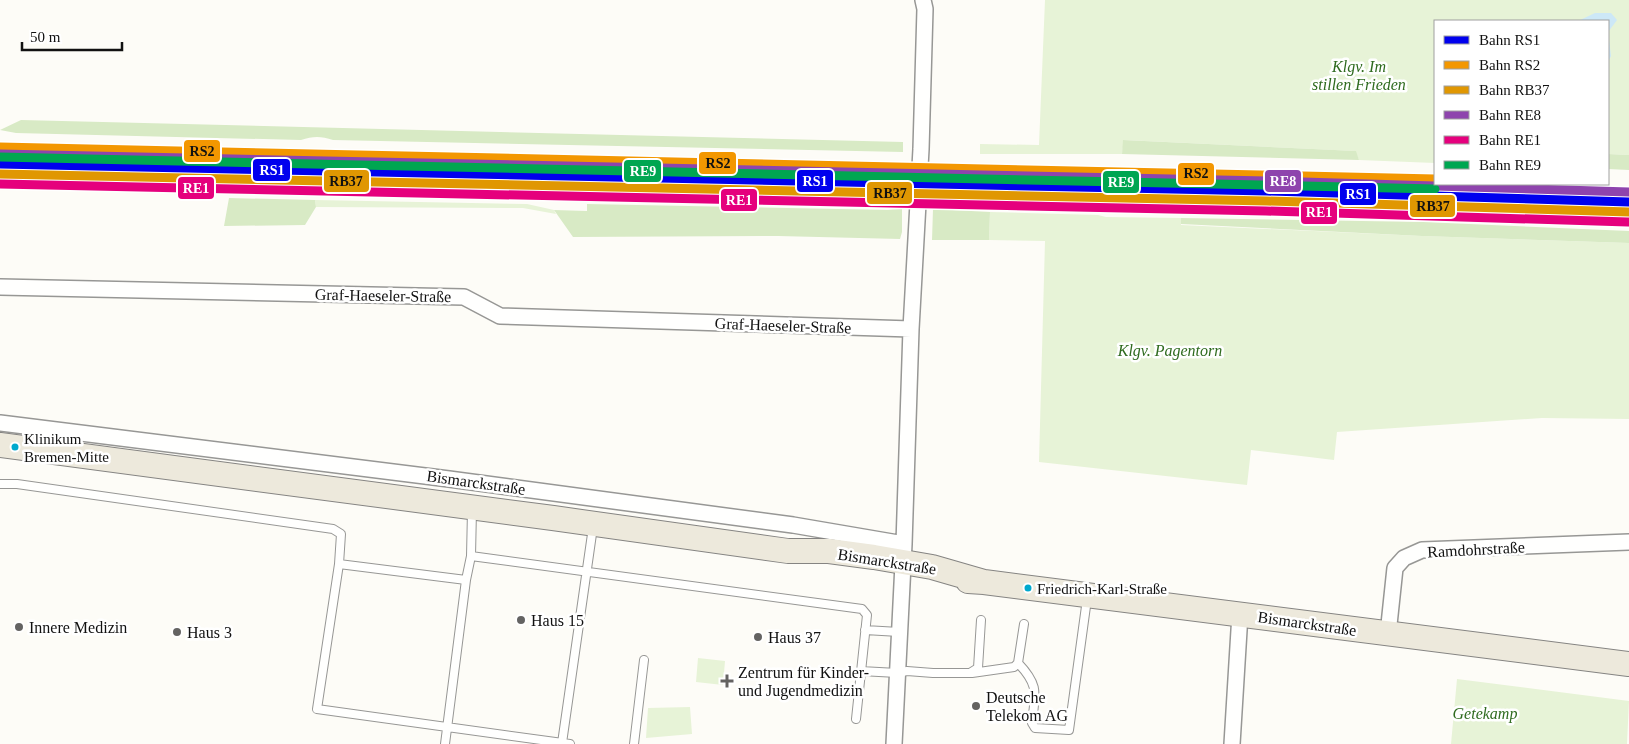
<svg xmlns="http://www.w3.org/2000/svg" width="1629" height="744" viewBox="0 0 1629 744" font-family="'Times New Roman',serif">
	<rect width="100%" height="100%" fill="#fdfcf7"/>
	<!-- green -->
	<path fill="#e7f3d7" d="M1045,0H1629V155L1608,154V21H1435V163L1359,160L1355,151L1124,140L1122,154H980V144L1039,145Z
		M315,200L527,204L554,210L556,214L523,208L316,207Z
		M990,212L1098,215L1106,217L1181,218V225L1422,236L1629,243V419L1542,418L1337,432L1334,460L1251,450L1247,485L1039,462L1045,241L989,240Z
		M698,658L725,661L723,685L696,682Z
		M1457,679L1629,701L1627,744H1451Z
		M690,707L692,734L646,738L648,708Z"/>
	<!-- forest -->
	<path fill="#d8eac5" d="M21,120L903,142V152L333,140C321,136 313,136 301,140L16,133L0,130Z
		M1123,140L1356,151L1359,160L1122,154Z
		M1608,154L1629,155V170L1608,169Z
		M229,198L315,200L316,207L305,225L224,226Z
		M587,204L888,210L902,209V232L900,239L778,236L573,237L554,210L587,211Z
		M933,209L990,212L989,240H932Z
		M1181,218L1423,222L1629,231V243L1422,236L1181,224Z"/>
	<!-- water -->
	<path fill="#cde8f7" d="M1595,13H1611L1617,20L1608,32L1611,56L1608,62V21H1578Z"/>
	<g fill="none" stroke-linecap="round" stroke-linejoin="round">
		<!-- service casing -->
		<g stroke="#979795" stroke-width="10">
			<path id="service" d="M0,484H17L333,529L341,534L339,564L466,580L471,556L472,510
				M471,556L862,609L867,615L856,719
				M339,564L317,709L570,744
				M865,630L899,632
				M1018,663C1040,686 1035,694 1032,723L1035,728L1069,730L1087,599
				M861,671L897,673L907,671L933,673H970L978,668L981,620
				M972,673L1014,667L1018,663L1024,624
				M562,743L593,527
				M445,744L466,580
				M634,744L644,660"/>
		</g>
		<!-- minor casing -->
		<g stroke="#979795" stroke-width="18">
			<path id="minor" d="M0,287L464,297L500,316L911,329
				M0,423L449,479L793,525L904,544
				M1388,634L1395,568L1404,558L1422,550L1629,542
				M894,744L904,544L911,329L921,149L925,9L923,0
				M1232,744L1240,614"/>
		</g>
		<!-- primary casing -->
		<g stroke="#858482" stroke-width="26">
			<path id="primary" d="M0,445L553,518L788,551H829L874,557L932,567L984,582
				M968,581L984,582L1629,664"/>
		</g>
		<!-- service -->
		<use href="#service" stroke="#fffffe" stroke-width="8"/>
		<!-- minor -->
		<use href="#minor" stroke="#fffffe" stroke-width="15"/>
		<!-- primary -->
		<use href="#primary" stroke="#ede9dc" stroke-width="24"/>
		<!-- rail casing -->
		<g stroke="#d9c6c7" stroke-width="5.5">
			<path id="rail" d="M0,174L902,194L1269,199L1629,214
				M0,182L935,203L1270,207L1629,222"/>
		</g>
		<!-- rail -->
		<use href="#rail" stroke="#fff" stroke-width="4" stroke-dasharray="11" stroke-linecap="butt"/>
		<!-- rail-1 casing -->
		<g stroke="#fff" stroke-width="12">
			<path id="rail-1" d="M0,164L1267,191L1629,202"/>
		</g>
		<!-- rail-2 casing -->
		<g stroke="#fff" stroke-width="12">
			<path id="rail-2" d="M0,147L1435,179"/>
		</g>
		<!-- rail-3 casing -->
		<g stroke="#fff" stroke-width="12">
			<path id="rail-3" d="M0,174L1267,201L1629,212"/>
		</g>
		<!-- rail-4 casing -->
		<g stroke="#fff" stroke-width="12">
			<path id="rail-4" d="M0,154L1267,181L1629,192"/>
		</g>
		<!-- rail-5 casing -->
		<g stroke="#fff" stroke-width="12">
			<path id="rail-5" d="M0,184L1266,211L1628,222"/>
		</g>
		<!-- rail-6 casing -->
		<g stroke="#fff" stroke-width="12">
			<path id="rail-6" d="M0,157L1435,189"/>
		</g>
		<!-- rail-1 -->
		<use href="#rail-1" stroke="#00e" stroke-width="9"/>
		<!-- rail-2 -->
		<use href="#rail-2" stroke="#f39701" stroke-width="9"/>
		<!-- rail-3 -->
		<use href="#rail-3" stroke="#e09702" stroke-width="9"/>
		<!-- rail-4 -->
		<use href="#rail-4" stroke="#8e44ad" stroke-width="9"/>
		<!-- rail-5 -->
		<use href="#rail-5" stroke="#e5007d" stroke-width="9"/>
		<!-- rail-6 -->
		<use href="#rail-6" stroke="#00a651" stroke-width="9"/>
	</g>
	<!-- markers -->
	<g fill="#00a9ce" stroke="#fff" stroke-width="2">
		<circle cx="15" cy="447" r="4.5"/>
		<circle cx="1028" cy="588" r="4.5"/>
	</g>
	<g fill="#646362" stroke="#fff" stroke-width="2">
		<circle cx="521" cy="620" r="5"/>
		<circle cx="19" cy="627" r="5"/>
		<circle cx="177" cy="632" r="5"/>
		<circle cx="758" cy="637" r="5"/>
		<path d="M724.5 673.5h5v5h5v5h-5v5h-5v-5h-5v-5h5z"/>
		<circle cx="976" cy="706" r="5"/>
	</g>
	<g text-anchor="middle" stroke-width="5" stroke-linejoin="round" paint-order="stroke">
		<!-- bus labels -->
		<g font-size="15" fill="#111" stroke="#fff" text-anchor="start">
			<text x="24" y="444">Klinikum<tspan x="24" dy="18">Bremen-Mitte</tspan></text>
			<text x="1037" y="594">Friedrich-Karl-Straße</text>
		</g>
		<!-- park labels -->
		<g font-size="16" font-style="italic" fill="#2f6b1f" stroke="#fff">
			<text x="1359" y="72">Klgv. Im<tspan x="1359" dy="18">stillen Frieden</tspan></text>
			<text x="1170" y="356">Klgv. Pagentorn</text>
			<text x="1485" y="719">Getekamp</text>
		</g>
		<!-- street labels -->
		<g font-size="16" fill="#111" stroke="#fff">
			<text transform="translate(383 295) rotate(1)" y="6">Graf-Haeseler-Straße</text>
			<text transform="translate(783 325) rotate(2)" y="6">Graf-Haeseler-Straße</text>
			<text transform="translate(476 482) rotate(8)" y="6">Bismarckstraße</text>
			<text transform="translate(1476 549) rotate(-3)" y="6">Ramdohrstraße</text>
			<text transform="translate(887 561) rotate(9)" y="6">Bismarckstraße</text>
			<text transform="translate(1307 623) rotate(8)" y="6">Bismarckstraße</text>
		</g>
		<!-- poi labels -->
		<g font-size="16" fill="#111" stroke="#fff" text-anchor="start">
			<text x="531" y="626">Haus 15</text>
			<text x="29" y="633">Innere Medizin</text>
			<text x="187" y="638">Haus 3</text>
			<text x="768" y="643">Haus 37</text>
			<text x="738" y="678">Zentrum für Kinder-<tspan x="738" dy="18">und Jugendmedizin</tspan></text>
			<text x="986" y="703">Deutsche<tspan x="986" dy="18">Telekom AG</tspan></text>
		</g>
	</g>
	<g stroke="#fff" stroke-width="2">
		<rect x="183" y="139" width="38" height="24" rx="5" fill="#f39701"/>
		<rect x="698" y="151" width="39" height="24" rx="5" fill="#f39701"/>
		<rect x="252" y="158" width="39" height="24" rx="5" fill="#00e"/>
		<rect x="623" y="159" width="39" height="24" rx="5" fill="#00a651"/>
		<rect x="1177" y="162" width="38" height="24" rx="5" fill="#f39701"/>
		<rect x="796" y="169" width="38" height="24" rx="5" fill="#00e"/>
		<rect x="323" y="169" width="47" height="24" rx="5" fill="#e09702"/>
		<rect x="1264" y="169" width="38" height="24" rx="5" fill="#8e44ad"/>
		<rect x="1102" y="170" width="38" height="24" rx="5" fill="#00a651"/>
		<rect x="177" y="176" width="38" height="24" rx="5" fill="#e5007d"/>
		<rect x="866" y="181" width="47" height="24" rx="5" fill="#e09702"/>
		<rect x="1339" y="182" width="38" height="24" rx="5" fill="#00e"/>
		<rect x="720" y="188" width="38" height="24" rx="5" fill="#e5007d"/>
		<rect x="1409" y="194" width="47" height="24" rx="5" fill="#e09702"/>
		<rect x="1300" y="201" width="38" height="24" rx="5" fill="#e5007d"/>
	</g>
	<g font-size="14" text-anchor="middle" font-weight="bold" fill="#fff">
		<text x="272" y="175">RS1</text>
		<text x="643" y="176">RE9</text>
		<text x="815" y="186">RS1</text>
		<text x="1283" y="186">RE8</text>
		<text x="1121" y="187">RE9</text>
		<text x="196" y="193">RE1</text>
		<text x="1358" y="199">RS1</text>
		<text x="739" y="205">RE1</text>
		<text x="1319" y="217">RE1</text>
	</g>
	<g font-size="14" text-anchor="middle" font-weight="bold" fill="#111">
		<text x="202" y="156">RS2</text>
		<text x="718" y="168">RS2</text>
		<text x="1196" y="178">RS2</text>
		<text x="346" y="186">RB37</text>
		<text x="890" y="198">RB37</text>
		<text x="1433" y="211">RB37</text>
	</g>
	<!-- legend -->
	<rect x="1434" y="20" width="175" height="165" fill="#ffffff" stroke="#a0a0a0"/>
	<rect x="1444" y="36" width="25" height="8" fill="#0000ee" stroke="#a0a0a0"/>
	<text x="1479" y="45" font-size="15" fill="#111111">Bahn RS1</text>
	<rect x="1444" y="61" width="25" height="8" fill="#f39701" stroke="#a0a0a0"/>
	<text x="1479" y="70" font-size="15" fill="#111111">Bahn RS2</text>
	<rect x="1444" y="86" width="25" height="8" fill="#e09702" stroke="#a0a0a0"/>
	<text x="1479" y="95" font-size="15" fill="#111111">Bahn RB37</text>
	<rect x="1444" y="111" width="25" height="8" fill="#8e44ad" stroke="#a0a0a0"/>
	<text x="1479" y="120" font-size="15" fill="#111111">Bahn RE8</text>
	<rect x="1444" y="136" width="25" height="8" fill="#e5007d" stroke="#a0a0a0"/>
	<text x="1479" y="145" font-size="15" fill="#111111">Bahn RE1</text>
	<rect x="1444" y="161" width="25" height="8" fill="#00a651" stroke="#a0a0a0"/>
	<text x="1479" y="170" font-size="15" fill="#111111">Bahn RE9</text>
	<!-- scale -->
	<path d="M22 42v8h100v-8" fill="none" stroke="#111111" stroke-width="2.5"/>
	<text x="30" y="42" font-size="15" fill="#111111" stroke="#ffffff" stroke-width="4" paint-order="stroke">50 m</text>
</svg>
